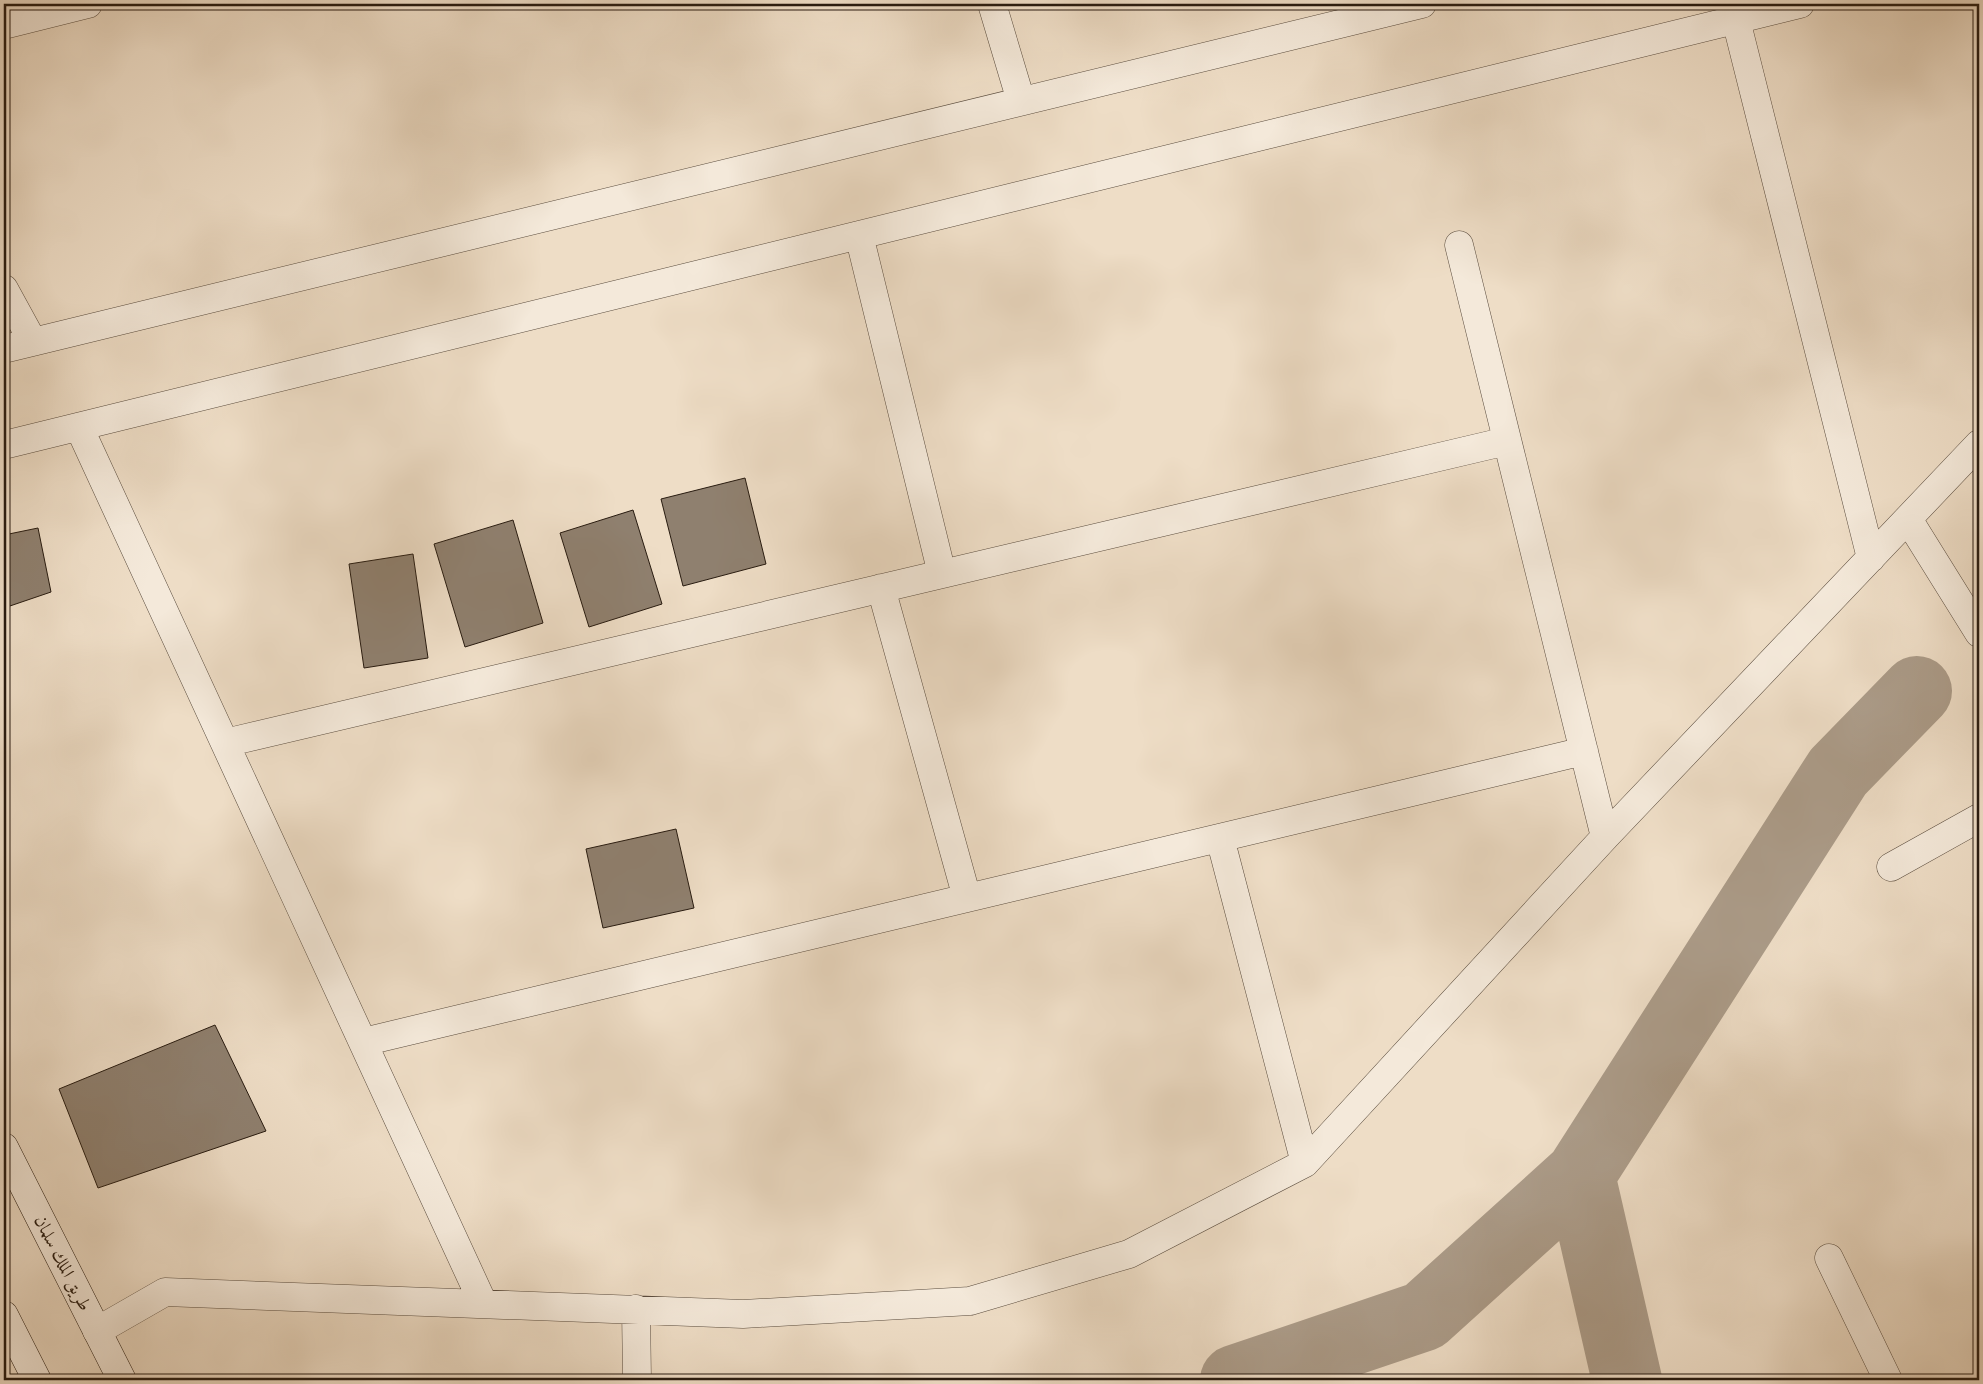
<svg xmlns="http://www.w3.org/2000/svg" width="1983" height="1384" viewBox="0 0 1983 1384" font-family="'Libre Caslon Text',Amiri,serif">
	<rect width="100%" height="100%" fill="#eeddc6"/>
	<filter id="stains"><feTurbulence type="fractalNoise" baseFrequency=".004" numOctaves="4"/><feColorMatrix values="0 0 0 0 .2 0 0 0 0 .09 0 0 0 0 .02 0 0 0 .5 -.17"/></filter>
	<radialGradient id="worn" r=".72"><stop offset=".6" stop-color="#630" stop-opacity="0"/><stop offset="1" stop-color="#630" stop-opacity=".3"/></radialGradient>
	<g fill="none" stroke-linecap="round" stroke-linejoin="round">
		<!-- river -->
		<path stroke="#ab9b88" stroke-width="70" d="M1580,1175L1627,1380
			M1235,1380L1424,1316L1580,1175L1838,772L1917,691"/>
	</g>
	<!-- building -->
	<path fill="#8f806f" stroke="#281b10" d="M745,478L766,564L683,586L661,499Z
		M633,510L662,604L589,627L560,533Z
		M513,520L543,623L465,647L434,544Z
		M38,528L51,592L4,608V535Z
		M413,554L428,658L364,668L349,564Z
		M676,829L694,908L603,928L586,849Z
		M215,1025L266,1131L98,1188L59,1089Z"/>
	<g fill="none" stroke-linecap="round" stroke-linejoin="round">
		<!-- street casing -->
		<g stroke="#5a4c3e" stroke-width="29">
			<path id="street" d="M992,4L1021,101
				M1736,20L1871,558
				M4,25L88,4
				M859,235L942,574
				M1459,245L1605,837
				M4,289L33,342
				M4,349L1422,4
				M79,427L483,1303
				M4,445L1800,4
				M1908,519L1979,633
				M881,588L967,898
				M225,743L1507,441
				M1220,838L1305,1163
				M1891,867L1979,818
				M363,1042L1584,751
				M1829,1258L1888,1380
				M636,1309L637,1380
				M97,1331L165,1292L743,1314L970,1301L1129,1254L1305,1163L1605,837L1979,444"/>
		</g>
		<!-- secondary casing -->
		<g stroke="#281b10" stroke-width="29">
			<path id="secondary" d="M4,1147L122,1380
				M4,1315L37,1380"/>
		</g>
		<!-- street -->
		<use href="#street" stroke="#f4e9da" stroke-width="28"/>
		<!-- secondary -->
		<use href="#secondary" stroke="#f4e9da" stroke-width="28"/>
	</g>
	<g text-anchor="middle" stroke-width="4" stroke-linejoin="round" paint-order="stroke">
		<!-- street labels -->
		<g font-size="18" fill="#281b10" stroke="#f4e9da">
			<text transform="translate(63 1263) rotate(63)" y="6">طريق الملك سلمان</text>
		</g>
	</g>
	<!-- margin -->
	<rect width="1983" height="1384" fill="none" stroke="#eeddc6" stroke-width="20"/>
	<rect x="5" y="5" width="1973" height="1374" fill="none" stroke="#281b10" stroke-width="2.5"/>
	<rect x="10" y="10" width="1963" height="1364" fill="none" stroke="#281b10"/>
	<rect width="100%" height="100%" filter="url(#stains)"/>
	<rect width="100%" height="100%" fill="url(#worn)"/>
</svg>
